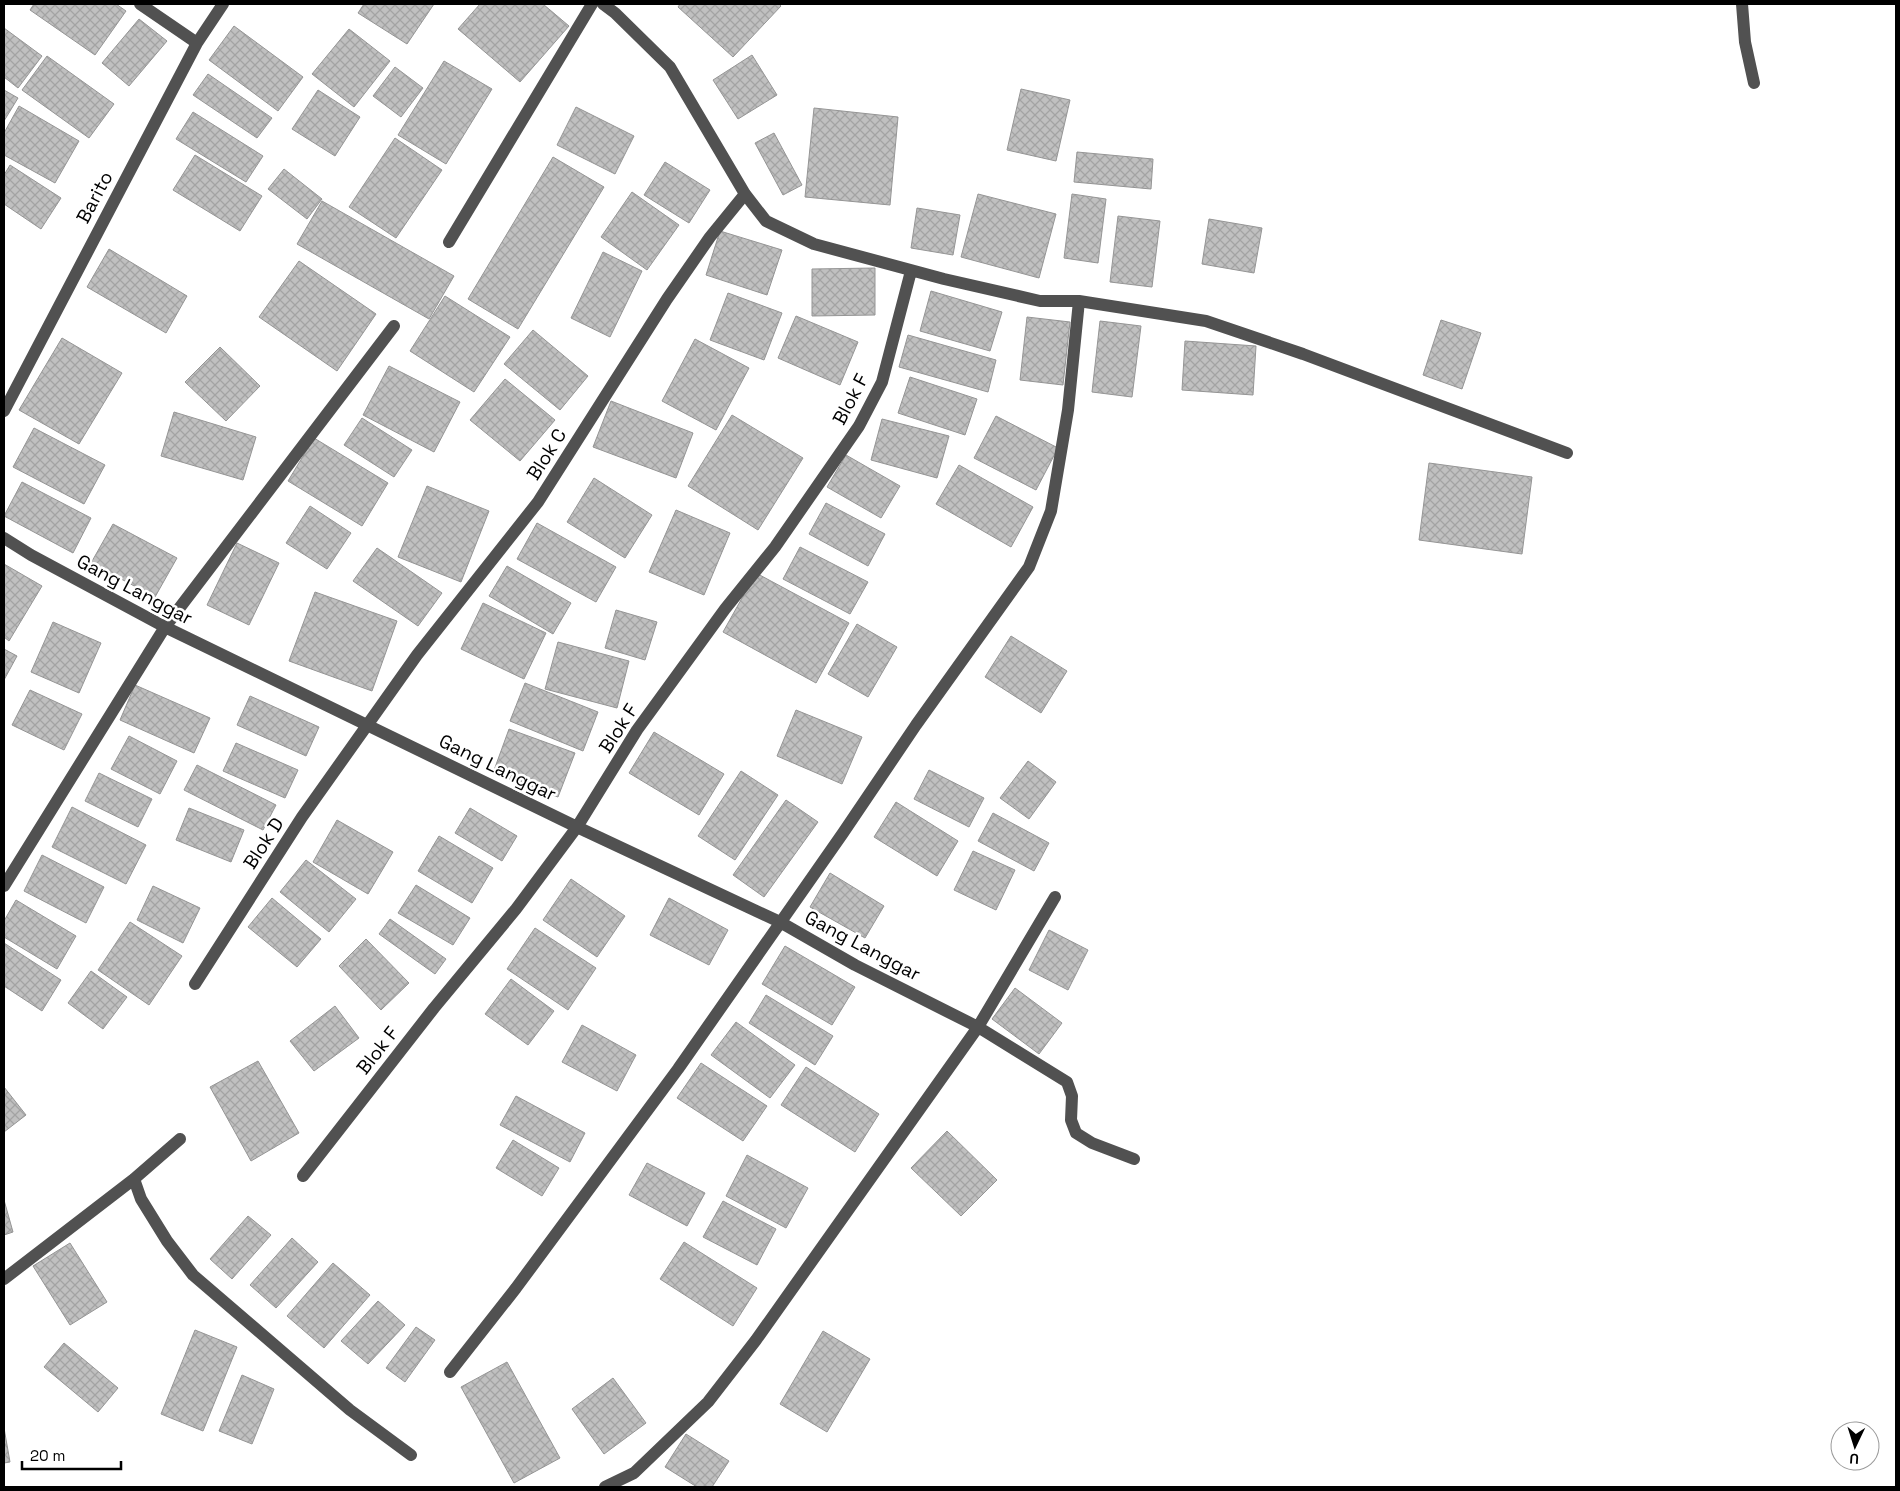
<svg xmlns="http://www.w3.org/2000/svg" width="1900" height="1491" viewBox="0 0 1900 1491" font-family="'Space Grotesk',sans-serif">
	<defs>
		<pattern id="building-cross-hatch" width="8" height="8" patternUnits="userSpaceOnUse" patternTransform="scale(1.25)"><rect width="8" height="8" fill="#c0c0c0"/><path d="M0 0l8 8M0 8l8-8" fill="none" stroke="#a3a3a3"/></pattern>
	</defs>
	<rect width="100%" height="100%" fill="#fff"/>
	<!-- building -->
	<path fill="url(#building-cross-hatch)" stroke="#959595" d="M34,4H116L126,11L95,55L30,10Z
		M364,4H434L407,44L358,13Z
		M480,4H543L569,26L520,82L458,29Z
		M680,4H779L781,6L733,57L678,7Z
		M139,19L167,41L129,86L102,63Z
		M234,26L303,77L278,111L209,60Z
		M4,28L42,56L18,88L4,77Z
		M349,29L390,61L354,107L312,74Z
		M752,55L777,95L738,119L713,80Z
		M47,56L114,104L89,138L22,90Z
		M444,61L492,89L446,164L398,135Z
		M395,67L423,88L401,117L373,96Z
		M208,74L272,118L257,138L193,95Z
		M1021,89L1070,100L1056,161L1007,150Z
		M4,90L18,98L4,121Z
		M318,90L360,117L335,156L292,129Z
		M19,106L79,141L55,183L4,155V133Z
		M576,107L634,136L615,174L557,145Z
		M814,108L898,117L890,205L805,197Z
		M193,112L263,156L246,182L176,139Z
		M774,133L802,185L783,195L755,143Z
		M395,138L442,170L396,238L349,207Z
		M1077,152L1153,159L1151,189L1074,182Z
		M195,155L262,196L240,231L173,190Z
		M553,157L604,187L518,329L468,299Z
		M665,162L710,190L689,223L644,195Z
		M10,165L61,198L41,229L4,204V175Z
		M284,169L322,199L307,219L268,189Z
		M632,192L679,225L647,270L601,237Z
		M978,194L1056,214L1039,278L961,257Z
		M1072,194L1106,199L1098,263L1064,258Z
		M322,201L454,276L429,319L297,244Z
		M917,208L960,215L953,255L911,248Z
		M1118,216L1160,221L1152,287L1110,282Z
		M1209,219L1262,228L1254,273L1202,264Z
		M720,231L782,250L767,295L706,275Z
		M109,249L187,296L166,333L87,287Z
		M603,252L642,271L610,337L571,318Z
		M299,261L376,314L337,371L259,317Z
		M875,268V315L812,316V269Z
		M931,291L1002,312L990,351L920,331Z
		M728,293L782,313L764,360L710,340Z
		M445,296L510,337L474,392L410,351Z
		M796,316L858,342L840,385L778,358Z
		M1027,317L1070,322L1063,385L1020,380Z
		M1441,320L1481,333L1462,389L1423,375Z
		M1100,321L1141,326L1132,397L1092,392Z
		M533,330L588,376L560,410L504,364Z
		M908,335L996,360L988,392L899,367Z
		M62,338L122,373L79,444L19,410Z
		M695,339L749,368L716,430L662,401Z
		M1185,341L1256,346L1253,395L1182,390Z
		M220,347L260,386L226,421L185,382Z
		M389,366L460,402L434,452L363,415Z
		M910,377L977,399L965,435L898,413Z
		M505,379L555,420L520,461L470,420Z
		M611,401L693,433L676,478L593,447Z
		M174,412L256,437L243,480L161,456Z
		M732,415L803,458L758,530L688,486Z
		M996,416L1058,448L1036,490L974,458Z
		M362,418L412,450L394,477L344,445Z
		M882,419L949,436L937,478L871,460Z
		M34,428L105,465L84,504L13,467Z
		M314,438L388,483L362,526L288,481Z
		M846,455L900,486L881,518L827,487Z
		M1429,463L1532,477L1522,554L1419,540Z
		M959,465L1033,507L1011,547L936,504Z
		M594,478L652,515L625,558L567,522Z
		M22,482L91,518L73,553L4,516Z
		M427,486L489,511L461,582L398,557Z
		M826,503L885,534L868,566L809,534Z
		M310,506L351,533L327,569L286,543Z
		M676,510L730,533L704,595L649,572Z
		M537,523L616,567L596,602L517,559Z
		M113,524L177,558L155,597L91,563Z
		M237,543L279,563L249,625L207,605Z
		M800,547L868,582L850,614L783,579Z
		M377,548L442,593L418,626L353,581Z
		M4,564L42,586L9,641L4,637Z
		M507,566L571,603L553,634L489,596Z
		M756,573L849,623L816,683L723,632Z
		M315,592L397,621L372,691L289,661Z
		M483,603L546,633L524,679L461,649Z
		M616,610L657,622L645,660L605,648Z
		M53,622L101,643L79,693L31,672Z
		M857,624L897,647L868,697L828,674Z
		M1011,636L1067,671L1041,713L985,677Z
		M558,642L629,661L617,708L545,689Z
		M4,649L17,656L4,680Z
		M525,683L598,712L583,751L510,721Z
		M135,685L210,718L194,753L120,720Z
		M30,690L82,714L64,750L12,725Z
		M250,696L319,727L306,756L237,725Z
		M796,710L862,737L842,784L777,756Z
		M509,729L575,753L558,797L493,773Z
		M654,732L724,774L699,815L629,773Z
		M129,736L177,761L160,794L111,769Z
		M236,743L298,770L285,798L223,771Z
		M1028,761L1056,782L1029,819L1000,798Z
		M197,765L276,805L263,830L184,790Z
		M929,770L984,798L969,827L914,799Z
		M741,771L778,795L735,860L698,836Z
		M99,773L152,799L138,827L85,801Z
		M786,800L818,822L764,897L733,875Z
		M896,802L958,841L937,876L874,837Z
		M72,807L146,845L126,884L52,847Z
		M189,808L244,830L231,862L176,840Z
		M470,808L517,836L502,861L455,833Z
		M993,813L1049,843L1034,871L978,841Z
		M337,820L393,852L368,894L313,862Z
		M439,836L493,868L472,903L418,871Z
		M973,851L1015,870L996,910L954,890Z
		M42,855L104,887L86,923L24,891Z
		M306,860L356,899L329,932L280,892Z
		M830,873L884,906L865,938L810,907Z
		M571,879L625,916L597,957L543,920Z
		M416,885L470,918L453,945L398,913Z
		M153,886L200,908L183,943L137,920Z
		M272,898L321,939L297,967L248,927Z
		M669,898L728,930L709,965L650,935Z
		M16,900L76,936L57,969L4,937V921Z
		M390,919L446,959L435,974L379,934Z
		M130,922L182,956L149,1005L98,970Z
		M535,928L596,968L568,1010L507,969Z
		M1049,930L1088,950L1068,990L1029,970Z
		M366,939L409,983L381,1010L339,966Z
		M4,943L61,980L42,1011L4,986Z
		M785,946L855,987L832,1025L762,984Z
		M91,971L127,997L103,1029L68,1003Z
		M511,979L554,1011L528,1045L485,1014Z
		M1015,988L1062,1023L1039,1054L992,1019Z
		M766,995L833,1036L815,1065L749,1023Z
		M335,1006L359,1038L314,1071L290,1041Z
		M736,1022L795,1065L770,1098L711,1055Z
		M582,1025L636,1055L617,1091L562,1062Z
		M258,1061L299,1133L251,1161L210,1087Z
		M701,1063L767,1106L743,1141L677,1098Z
		M806,1067L879,1114L855,1152L781,1105Z
		M4,1087L26,1115L4,1132Z
		M516,1096L585,1133L570,1162L500,1125Z
		M947,1131L997,1180L961,1216L911,1168Z
		M513,1140L559,1168L542,1196L496,1168Z
		M747,1155L808,1188L786,1228L726,1196Z
		M647,1163L705,1193L687,1226L629,1195Z
		M4,1200L13,1232L4,1235Z
		M723,1201L776,1229L757,1265L703,1237Z
		M248,1216L271,1235L232,1279L210,1259Z
		M292,1238L318,1262L276,1308L250,1285Z
		M684,1242L757,1288L733,1326L660,1279Z
		M70,1243L107,1302L70,1325L33,1266Z
		M333,1263L370,1295L324,1348L287,1316Z
		M378,1301L405,1325L368,1364L341,1341Z
		M416,1327L435,1340L405,1382L386,1368Z
		M195,1330L237,1347L203,1431L161,1414Z
		M823,1331L870,1359L827,1432L780,1404Z
		M64,1343L118,1388L98,1412L44,1367Z
		M507,1362L560,1458L514,1483L461,1387Z
		M242,1375L274,1389L252,1444L219,1431Z
		M613,1378L646,1423L604,1454L572,1409Z
		M4,1428L10,1462L4,1463Z
		M686,1434L729,1461L712,1487H697L665,1467Z"/>
	<g fill="none" stroke-linecap="round" stroke-linejoin="round">
		<!-- minor -->
		<path stroke="#515151" stroke-width="12" d="M140,4L197,43
			M603,4L615,13L670,67L745,194L766,221L814,244L944,279L1040,301H1079L1206,321L1303,354L1567,453
			M1742,4L1745,42L1754,83
			M449,242L592,4
			M4,411L197,43L223,4
			M4,538L31,555L165,627L577,827L780,922L855,965L978,1027L1067,1082L1072,1096L1071,1120L1076,1133L1092,1143L1134,1159
			M4,886L165,627L394,326
			M195,984L302,817L417,655L538,502L667,299L710,237L745,194
			M303,1176L434,1008L516,909L577,827L637,730L725,609L775,547L859,426L882,382L911,271
			M134,1179L141,1199L167,1241L193,1275L350,1410L411,1455
			M4,1279L134,1179L180,1139
			M450,1372L516,1288L678,1069L843,833L916,725L1029,567L1051,511L1068,410L1079,301
			M605,1487L634,1473L708,1402L756,1340L978,1027L1055,897"/>
	</g>
	<g text-anchor="middle" stroke-width="5" stroke-linejoin="round" paint-order="stroke">
		<!-- street labels -->
		<g font-size="19" fill="#000" stroke="#fff">
			<text transform="translate(94 197) rotate(-62)" y="7">Barito</text>
			<text transform="translate(850 399) rotate(-62)" y="7">Blok F</text>
			<text transform="translate(546 454) rotate(-58)" y="7">Blok C</text>
			<text transform="translate(135 589) rotate(28)" y="7">Gang Langgar</text>
			<text transform="translate(618 728) rotate(-57)" y="7">Blok F</text>
			<text transform="translate(498 767) rotate(26)" y="7">Gang Langgar</text>
			<text transform="translate(263 843) rotate(-57)" y="7">Blok D</text>
			<text transform="translate(863 945) rotate(28)" y="7">Gang Langgar</text>
			<text transform="translate(377 1050) rotate(-52)" y="7">Blok F</text>
		</g>
	</g>
	<!-- border -->
	<rect width="1900" height="1491" fill="none" stroke="#000000" stroke-width="10"/>
	<!-- north arrow -->
	<g transform="translate(1855 1446) rotate(184)"><circle r="24" fill="#ffffff" stroke="#999999"/>
	<path d="M0-4L9 19L0 12L-9 19Z" fill="#000000"/>
	<text y="-8" font-size="14" font-weight="bold" text-anchor="middle" fill="#000000">U</text>
	</g>
	<!-- scale -->
	<path d="M22 1461v8h99v-8" fill="none" stroke="#000000" stroke-width="2.5"/>
	<text x="30" y="1461" font-size="15" fill="#000000" stroke="#ffffff" stroke-width="4" paint-order="stroke">20 m</text>
</svg>
